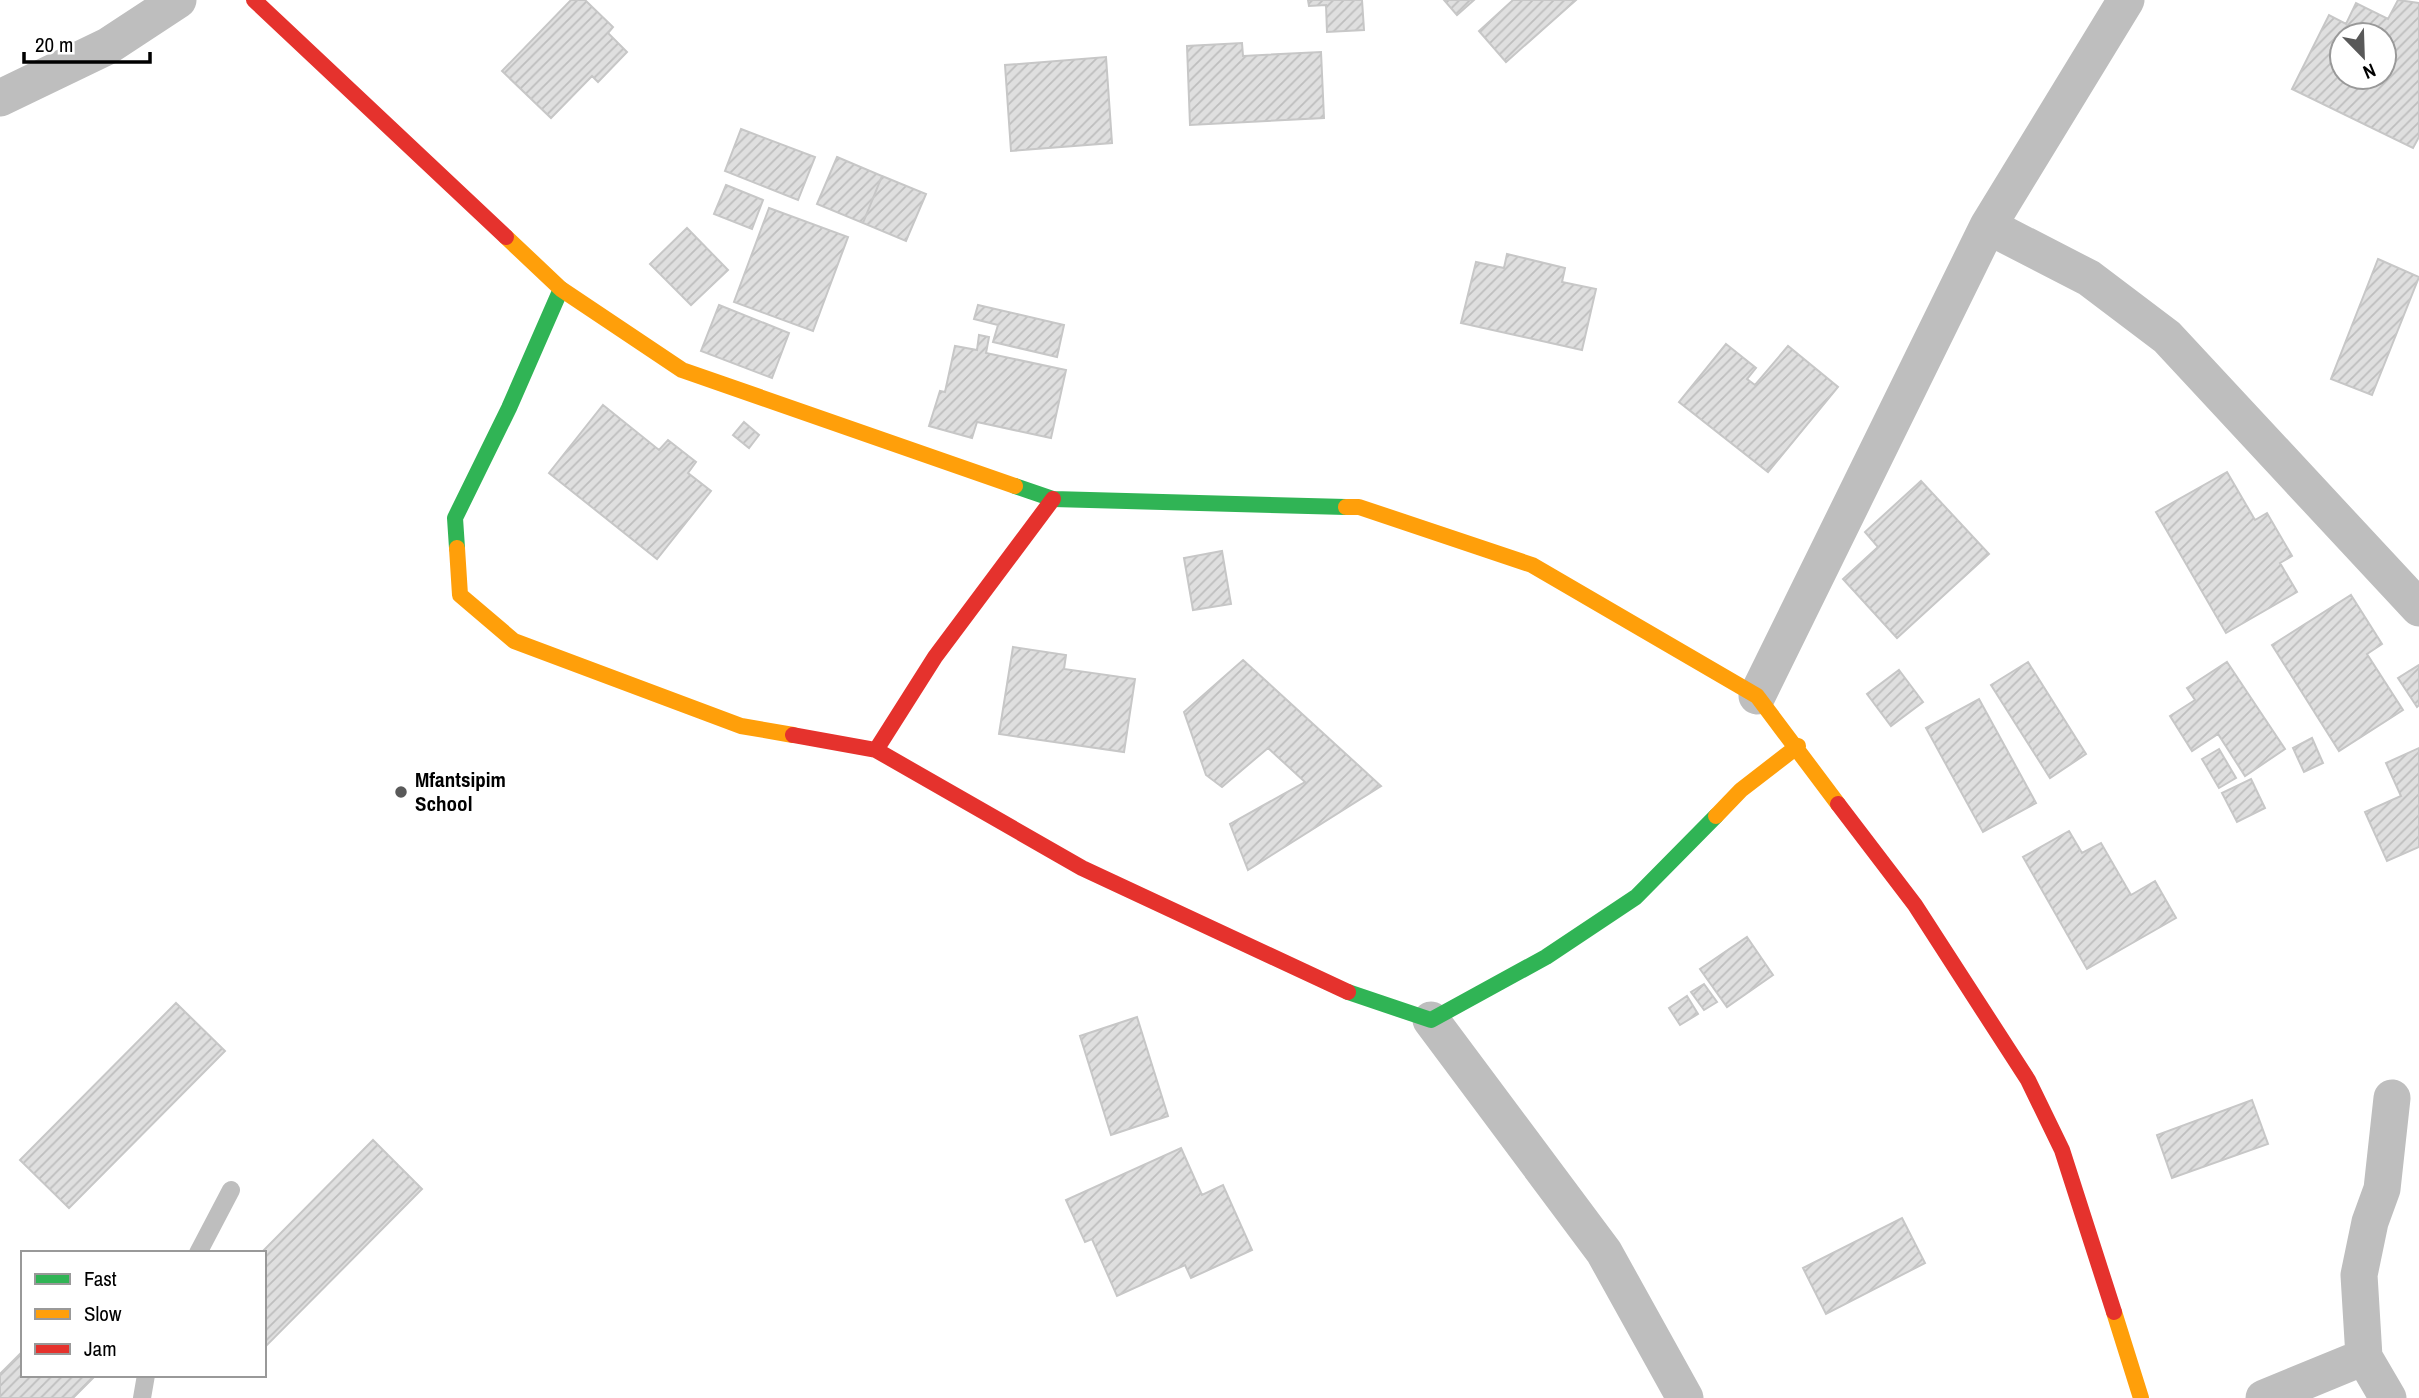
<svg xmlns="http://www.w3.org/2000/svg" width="2419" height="1398" viewBox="0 0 2419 1398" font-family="'Archivo Narrow',sans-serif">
	<defs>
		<pattern id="building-hatch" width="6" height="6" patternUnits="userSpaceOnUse" patternTransform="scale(1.75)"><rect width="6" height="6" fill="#dfdfdf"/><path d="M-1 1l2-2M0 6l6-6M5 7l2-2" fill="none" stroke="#bebebe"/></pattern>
	</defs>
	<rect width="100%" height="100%" fill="#fff"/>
	<!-- building -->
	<path fill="url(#building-hatch)" stroke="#c7c7c7" stroke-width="2" fill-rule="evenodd" d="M571,0H585L613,27L608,33L627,52L598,82L592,76L551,118L502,71Z
		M1308,0H1362L1364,30L1327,32L1326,5L1309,6Z
		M1444,0H1474L1457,15Z
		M1513,0H1576L1506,62L1479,31Z
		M2398,0L2419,3V137L2413,148L2292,89L2329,15L2346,24L2356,3L2388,19ZM2342,35H2384V77H2342Z
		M1242,43L1243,56L1321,52L1324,118L1190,125L1187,46Z
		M1106,57L1112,143L1011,151L1005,65Z
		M741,129L815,157L798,200L725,171Z
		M837,157L882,176L863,223L817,204Z
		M882,176L926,194L906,241L863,223Z
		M726,185L763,200L752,229L714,214Z
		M769,208L848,237L813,331L734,302Z
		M687,228L728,270L691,305L650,264Z
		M1507,254L1565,268L1562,282L1596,289L1582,350L1461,323L1476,262L1504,268Z
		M2378,259L2419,277L2372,395L2331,379Z
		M719,305L789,333L772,378L701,351Z
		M978,305L1064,325L1057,357L993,342L998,325L974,319Z
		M979,335L989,337L986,353L1066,370L1051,438L977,422L972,438L929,426L940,391L945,392L955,346L977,350Z
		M1726,344L1756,368L1747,379L1755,385L1788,346L1838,387L1768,472L1679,402Z
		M603,405L659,450L668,440L696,462L688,473L711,491L657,559L549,473Z
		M744,422L759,435L749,448L733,435Z
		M2227,472L2255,520L2267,513L2292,556L2280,563L2297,592L2226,633L2156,512Z
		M1921,481L1989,554L1897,638L1843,579L1878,547L1865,532Z
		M1222,551L1231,604L1193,610L1184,558Z
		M2351,595L2382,644L2367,654L2403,710L2339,751L2272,645Z
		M1013,647L1066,655L1064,669L1135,679L1124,752L999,734Z
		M1243,660L1381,786L1248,870L1230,824L1305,782L1268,748L1222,787L1206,775L1184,712Z
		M2028,662L2086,754L2050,778L1991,685Z
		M2227,662L2285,749L2245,776L2218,734L2192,751L2170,716L2195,700L2187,688Z
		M2419,665V705L2417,707L2398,678Z
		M1899,670L1923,702L1891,726L1867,694Z
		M1979,699L2036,803L1983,832L1926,728Z
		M2312,738L2323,763L2304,772L2293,748Z
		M2419,748V847L2387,861L2365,812L2401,796L2386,763Z
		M2219,749L2236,778L2219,788L2202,759Z
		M2251,779L2265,808L2237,822L2222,793Z
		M2069,831L2082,853L2101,843L2131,895L2155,881L2176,918L2087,969L2023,857Z
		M1747,937L1773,975L1727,1007L1700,969Z
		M1704,984L1717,1002L1704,1010L1691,992Z
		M1687,996L1698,1014L1680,1025L1669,1008Z
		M176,1003L225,1051L69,1208L20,1160Z
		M1137,1017L1168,1116L1111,1135L1080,1036Z
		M2252,1100L2268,1144L2172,1178L2157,1135Z
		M373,1140L422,1189L266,1346L264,1253H261Z
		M1181,1148L1202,1195L1223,1185L1252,1250L1191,1278L1185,1265L1117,1296L1092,1239L1085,1242L1066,1200Z
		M1902,1218L1925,1263L1826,1314L1803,1268Z
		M23,1351V1375H96L73,1398H0V1374Z"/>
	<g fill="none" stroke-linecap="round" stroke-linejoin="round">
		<!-- lane -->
		<path stroke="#bebebe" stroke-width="18" d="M198,1253L231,1190
			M142,1398L146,1375"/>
		<!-- street -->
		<path stroke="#bebebe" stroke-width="37" d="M0,98L108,46L178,0
			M1988,226L2089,278L2167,337L2419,608
			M1757,696L1988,226L2126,0
			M1431,1020L1604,1252L1685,1398
			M2364,1357L2388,1398
			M2264,1398L2364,1357L2359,1275L2370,1222L2382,1189L2392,1098"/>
		<!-- fast -->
		<path stroke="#30b455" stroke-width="16" d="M1015,486L1053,499L1346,507
			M457,548L455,518L509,408L561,289
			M1348,992L1431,1020L1546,957L1636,897L1716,816"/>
		<!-- slow -->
		<path stroke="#ff9f0a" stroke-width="16" d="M506,237L561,289L682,370L1015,486
			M1346,507H1359L1532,565L1757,696L1838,804
			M457,548L460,595L514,641L741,726L793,735
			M1716,816L1741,790L1798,746
			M2114,1312L2141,1398"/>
		<!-- jam -->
		<path stroke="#e5322d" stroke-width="16" d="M254,0L506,237
			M793,735L876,750L935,657L1053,499
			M876,750L1082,868L1348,992
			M1838,804L1915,905L2028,1080L2062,1150L2114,1312"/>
	</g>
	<!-- markers -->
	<circle fill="#595959" stroke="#fff" stroke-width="2.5" cx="401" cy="792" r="7"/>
	<g text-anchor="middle" stroke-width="7" stroke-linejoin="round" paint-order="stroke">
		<!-- poi labels -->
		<g font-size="21" font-weight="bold" fill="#000" stroke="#fff" text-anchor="start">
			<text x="415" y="787">Mfantsipim<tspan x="415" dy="24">School</tspan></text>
		</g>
	</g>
	<!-- legend -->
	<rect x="21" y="1251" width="245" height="126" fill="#ffffff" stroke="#999999" stroke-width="2"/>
	<rect x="35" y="1274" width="35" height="10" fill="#30b455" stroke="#999999" stroke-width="2"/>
	<text x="84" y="1286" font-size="21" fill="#000000">Fast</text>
	<rect x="35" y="1309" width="35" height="10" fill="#ff9f0a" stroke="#999999" stroke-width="2"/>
	<text x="84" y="1321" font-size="21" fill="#000000">Slow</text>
	<rect x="35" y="1344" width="35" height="10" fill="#e5322d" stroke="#999999" stroke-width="2"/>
	<text x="84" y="1356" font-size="21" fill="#000000">Jam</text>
	<!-- north arrow -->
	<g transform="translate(2363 56) rotate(157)"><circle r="33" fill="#ffffff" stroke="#999999" stroke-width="2"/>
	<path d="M0-5L12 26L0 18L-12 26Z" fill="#595959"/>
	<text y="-10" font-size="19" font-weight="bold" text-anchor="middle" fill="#000000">N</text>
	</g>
	<!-- scale -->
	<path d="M24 52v10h126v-10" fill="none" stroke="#000000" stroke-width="3.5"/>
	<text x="35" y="52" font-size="21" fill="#000000" stroke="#ffffff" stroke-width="5" paint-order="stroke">20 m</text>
</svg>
